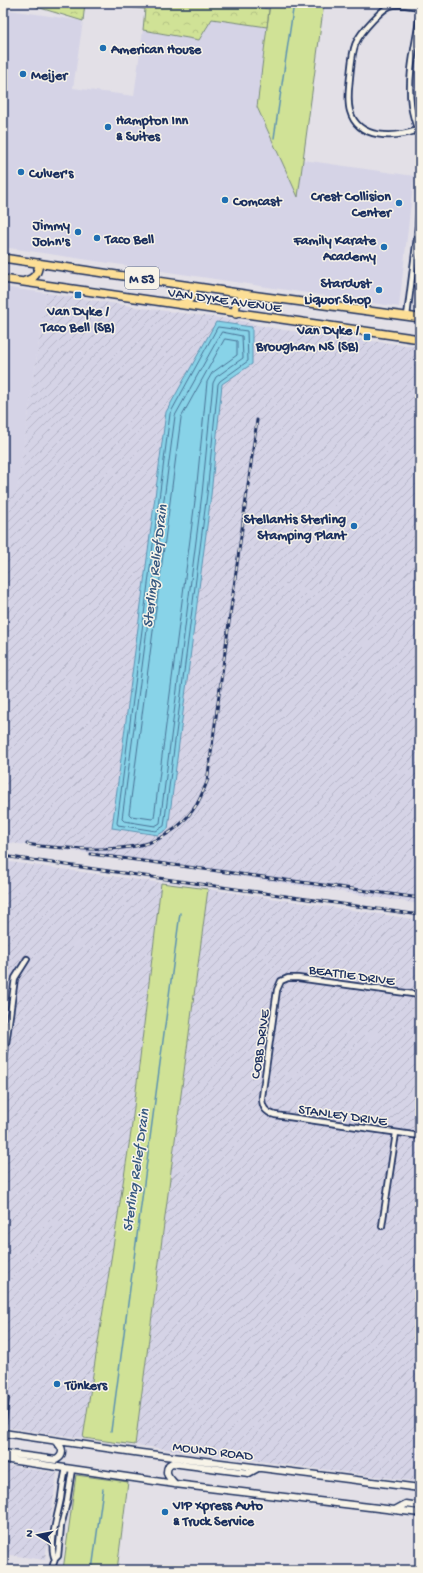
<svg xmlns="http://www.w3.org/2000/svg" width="423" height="1573" viewBox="0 0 423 1573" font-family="'Gochi Hand',sans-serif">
	<defs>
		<pattern id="industrial-furrows" width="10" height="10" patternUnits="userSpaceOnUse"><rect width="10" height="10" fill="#d5d3e6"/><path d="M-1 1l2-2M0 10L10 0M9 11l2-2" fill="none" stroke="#b6b5c8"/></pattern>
		<pattern id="forest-crowns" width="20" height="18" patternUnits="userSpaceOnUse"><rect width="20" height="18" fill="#d0e296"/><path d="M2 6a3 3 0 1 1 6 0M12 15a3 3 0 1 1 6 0" fill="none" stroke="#b2c284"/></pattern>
	</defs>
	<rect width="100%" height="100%" fill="#e3e0e7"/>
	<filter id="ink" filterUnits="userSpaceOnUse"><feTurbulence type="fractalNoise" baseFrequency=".025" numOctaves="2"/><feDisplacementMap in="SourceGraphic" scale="8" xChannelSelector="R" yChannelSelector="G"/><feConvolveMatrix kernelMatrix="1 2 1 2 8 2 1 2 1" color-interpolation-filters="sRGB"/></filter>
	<g filter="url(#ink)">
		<!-- built -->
		<path fill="#d5d3e6" d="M3,9L83,21L73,88L134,96L143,30L199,40L212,19L267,27L257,107L298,196L303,160L414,176L399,307L3,247Z
			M3,287L46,293L17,494L3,492Z"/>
		<!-- industrial -->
		<path fill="url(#industrial-furrows)" d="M46,293L143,308L243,321L252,324L284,330L420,347V904L95,854L3,842V492L17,493Z
			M3,861L161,883L131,1132L83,1438L3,1427Z
			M208,889L420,920V1482L135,1445Z
			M3,1465L57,1473L45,1560L3,1554Z"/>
		<!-- grass -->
		<path fill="#d0e296" stroke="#76887a" d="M270,3H324L298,197L257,107Z
			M161,883L208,889L135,1445L83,1438L131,1132Z
			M76,1475L128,1482L117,1570H63Z"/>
		<!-- forest -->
		<path fill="url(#forest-crowns)" stroke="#76887a" d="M31,3H85L83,21L37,7Z
			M92,3H224L269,9L267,27L212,19L199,40L143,30L145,9Z"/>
		<!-- water -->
		<path fill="#88d3e8" stroke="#5c91b1" d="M216,322L252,327V364L222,384L211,495L168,829L158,835L112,828L166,412Z"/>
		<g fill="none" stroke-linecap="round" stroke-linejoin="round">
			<!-- shore -->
			<path stroke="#477195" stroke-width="1" d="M218,327L247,331L248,361L220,381L218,384L207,494L164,826L156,831L118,825L117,823L170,414Z
				M222,332L242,336L243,358L216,377L213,383L202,494L160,823L155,826L124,821L122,819L175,416Z
				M225,339L237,341V355L212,373L207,382L196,493L154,818L152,819L131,816L129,814L181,418Z"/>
			<!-- stream -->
			<path stroke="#5c91b1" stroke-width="1.5" d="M274,138L294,3
				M111,1431L180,913
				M92,1570L103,1489"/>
			<!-- street casing -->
			<g stroke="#1b2f5e" stroke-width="8">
				<path id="street" d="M420,14C416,43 407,75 411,104C412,115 416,126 420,137
					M418,130C395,138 358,140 350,111C347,100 349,88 350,77C353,48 352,42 373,20C378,15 383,9 390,6C399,3 410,6 420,7
					M407,316L417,237L420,202
					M420,995L298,978H288L281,981L277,990L262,1097C262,1107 265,1112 275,1115L420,1136
					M3,1066L15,978L27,959
					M382,1226L396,1133
					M3,1356L5,1369L3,1394L6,1399L3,1422
					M66,1468C64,1478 62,1488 61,1498C58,1514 48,1545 55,1559L58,1556L61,1526L67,1502L72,1469
					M50,1570L52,1568L55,1559"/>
			</g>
			<!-- secondary casing -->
			<g stroke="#1b2f5e" stroke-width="9">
				<path id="secondary" d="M3,1433L141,1453L420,1488
					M3,1453L56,1460C65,1455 63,1447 56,1442
					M3,1459L175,1484L420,1513
					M175,1484C169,1477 164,1474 169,1465L172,1463L249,1473L258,1468
					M395,1510L406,1504L420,1506"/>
			</g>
			<!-- primary casing -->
			<g stroke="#1b2f5e" stroke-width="10">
				<path id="primary" d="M3,258L251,295L420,318
					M3,279L420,339
					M25,281C35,279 38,273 39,263
					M179,304C190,302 194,297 193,286
					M236,314C234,303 239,298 249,295"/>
			</g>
			<!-- street -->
			<use href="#street" stroke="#f7f3e8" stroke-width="4.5"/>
			<!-- secondary -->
			<use href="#secondary" stroke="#f7f3e8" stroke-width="6"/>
			<!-- primary -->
			<use href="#primary" stroke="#fcde96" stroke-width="7"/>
			<!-- rail casing -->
			<g stroke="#1b2f5e" stroke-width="3">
				<path id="rail" d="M27,844C48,848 68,848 89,849C133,850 171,845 197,804C201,797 204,789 207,782L257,420
					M91,854L420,898
					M3,856L420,915"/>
			</g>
			<!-- rail -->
			<use href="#rail" stroke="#f7f3e8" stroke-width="1.5" stroke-dasharray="4.5" stroke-linecap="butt"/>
		</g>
	</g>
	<!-- markers -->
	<g fill="#1f6fb2" stroke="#f7f3e8" stroke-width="1.5">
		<circle cx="103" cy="48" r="4"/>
		<circle cx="23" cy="74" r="4"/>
		<circle cx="108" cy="127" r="4"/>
		<circle cx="21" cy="172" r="4"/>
		<circle cx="225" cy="200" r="4"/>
		<circle cx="399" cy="203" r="4"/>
		<circle cx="78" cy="232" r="4"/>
		<circle cx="97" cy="238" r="4"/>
		<circle cx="384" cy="247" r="4"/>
		<circle cx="379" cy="290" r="4"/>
		<rect x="74" y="291" width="8" height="8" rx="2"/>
		<rect x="363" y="333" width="8" height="8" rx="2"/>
		<circle cx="354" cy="526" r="4"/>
		<circle cx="57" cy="1384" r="4"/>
		<circle cx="165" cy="1512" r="4"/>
	</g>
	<g text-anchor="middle" stroke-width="3" stroke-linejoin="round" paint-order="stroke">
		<!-- shield labels -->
		<rect fill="#f7f3e8" stroke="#5d6a87" stroke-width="1" x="125" y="267" width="34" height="22" rx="3"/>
		<g font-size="13" font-weight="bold" fill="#1b2f5e">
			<text x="142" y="283">M 53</text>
		</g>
		<!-- poi labels -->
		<g font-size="14" font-weight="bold" fill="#1b2f5e" stroke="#f7f3e8" text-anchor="start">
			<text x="111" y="53">American House</text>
			<text x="31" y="79">Meijer</text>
			<text x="116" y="124">Hampton Inn<tspan x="116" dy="16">&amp; Suites</tspan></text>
			<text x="29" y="177">Culver's</text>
			<text x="391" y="200" text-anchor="end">Crest Collision<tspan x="391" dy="16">Center</tspan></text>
			<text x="233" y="205">Comcast</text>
			<text x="70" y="229" text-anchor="end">Jimmy<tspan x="70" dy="16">John's</tspan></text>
			<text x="105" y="243">Taco Bell</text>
			<text x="376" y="244" text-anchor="end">Family Karate<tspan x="376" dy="16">Academy</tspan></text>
			<text x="371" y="287" text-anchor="end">Stardust<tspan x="371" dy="16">Liquor Shop</tspan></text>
			<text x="78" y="315" text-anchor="middle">Van Dyke /<tspan x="78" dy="16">Taco Bell (SB)</tspan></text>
			<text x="359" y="334" text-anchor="end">Van Dyke /<tspan x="359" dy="16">Brougham NS (SB)</tspan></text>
			<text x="346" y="523" text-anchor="end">Stellantis Sterling<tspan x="346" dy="16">Stamping Plant</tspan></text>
			<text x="65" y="1389">Tünkers</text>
			<text x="173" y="1509">VIP Xpress Auto<tspan x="173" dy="16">&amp; Truck Service</tspan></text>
		</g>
		<!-- street labels -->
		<g font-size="14" fill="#1b2f5e" stroke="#f7f3e8">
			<text transform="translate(225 299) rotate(8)" y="5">VAN DYKE AVENUE</text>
			<text transform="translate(352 974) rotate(8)" y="5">BEATTIE DRIVE</text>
			<text transform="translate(259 1044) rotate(-82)" y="5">COBB DRIVE</text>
			<text transform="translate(343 1114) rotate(8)" y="5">STANLEY DRIVE</text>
			<text transform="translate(213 1450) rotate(7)" y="5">MOUND ROAD</text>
		</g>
		<!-- water labels -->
		<g font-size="15" font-style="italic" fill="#365880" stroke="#f7f3e8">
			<text transform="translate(154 566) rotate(-83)" y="5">Sterling Relief Drain</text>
			<text transform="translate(135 1170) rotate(-82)" y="5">Sterling Relief Drain</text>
		</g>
	</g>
	<!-- margin -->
	<rect width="423" height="1573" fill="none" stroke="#f7f3e8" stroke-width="16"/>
	<rect x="8" y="8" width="407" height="1557" fill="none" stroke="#1b2f5e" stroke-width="1.5" filter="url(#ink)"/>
	<!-- north arrow -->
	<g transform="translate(38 1535) rotate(280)" stroke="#f7f3e8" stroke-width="3" paint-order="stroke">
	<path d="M0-3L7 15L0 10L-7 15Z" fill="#1b2f5e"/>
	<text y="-6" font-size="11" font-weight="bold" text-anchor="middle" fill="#1b2f5e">N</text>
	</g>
</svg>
